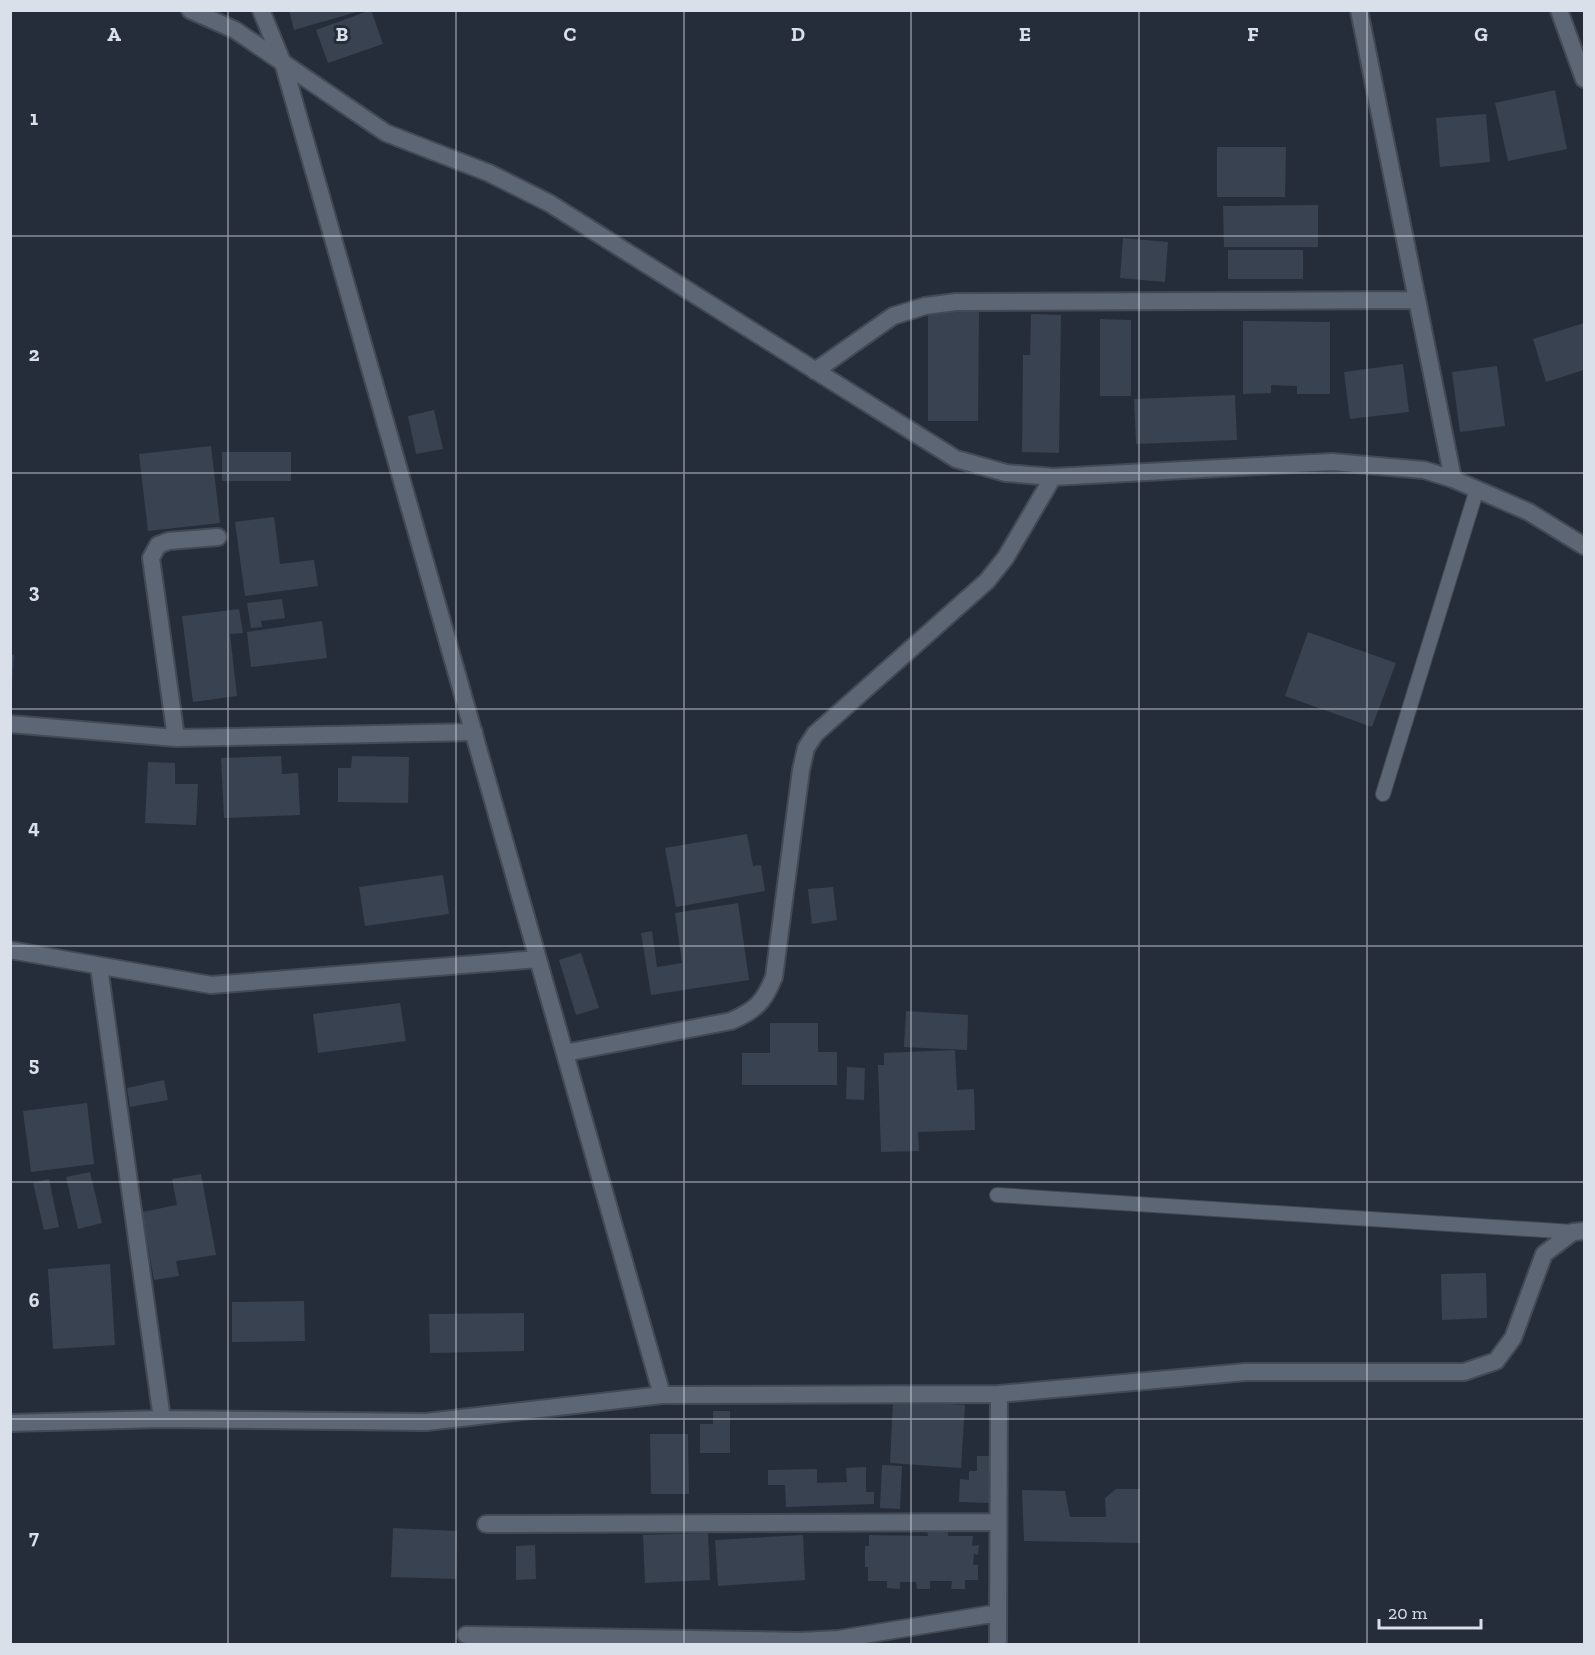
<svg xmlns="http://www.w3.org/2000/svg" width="1595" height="1655" viewBox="0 0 1595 1655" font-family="'Zilla Slab',serif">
	<rect width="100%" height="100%" fill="#252d3a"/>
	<!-- building -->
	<path fill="#394250" d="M289,10H360V11L294,30Z
		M371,10L383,44L328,63L316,30Z
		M1555,90L1567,149L1508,161L1495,103Z
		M1486,114L1490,162L1440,167L1436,118Z
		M1217,147H1286L1285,197H1217Z
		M1318,205V247H1224L1223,206Z
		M1123,238L1168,242L1165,282L1120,278Z
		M1228,250H1303V279H1228Z
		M928,311L979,312L978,421H928Z
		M1031,314L1061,315L1059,453L1022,452L1023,355H1030Z
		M1100,319L1131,320V396H1100Z
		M1243,321L1330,322V394H1297V386L1271,385V393L1243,394Z
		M1584,323V370L1546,382L1533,339Z
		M1403,364L1409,412L1350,419L1344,372Z
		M1497,366L1505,426L1460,432L1452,372Z
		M1235,395L1237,440L1136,444L1134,399Z
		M434,410L443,449L416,454L408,416Z
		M211,446L220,523L148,531L139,454Z
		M222,452H291V481H222Z
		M274,517L280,564L314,560L318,586L245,596L235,522Z
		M282,599L285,618L261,621L262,627L251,628L247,603Z
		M239,609L243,633L230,634L237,696L193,702L182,616Z
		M322,621L327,658L251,667L247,632Z
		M1308,632L1396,663L1372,727L1285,696Z
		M10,654L14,655L12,684H10Z
		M281,756L282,774L298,773L300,815L224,818L221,758Z
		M352,756L409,757L408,803L338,802V768H351Z
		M148,762L175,763V784H198L196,825L145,823Z
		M747,834L753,866L761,865L765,891L676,907L665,848Z
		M443,875L449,914L365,926L359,887Z
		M833,887L837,920L812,924L808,889Z
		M738,903L749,980L651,995L641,933L652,931L657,967L682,963L675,913Z
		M581,953L599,1008L576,1015L559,960Z
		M400,1003L406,1041L318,1053L313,1014Z
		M906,1011L968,1015L967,1050L904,1047Z
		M770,1023H818V1052H837V1085H742V1053H770Z
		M955,1050L957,1090L974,1089L975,1130L918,1132L919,1151L881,1152L878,1065H884V1053Z
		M847,1067L865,1068L864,1100L846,1099Z
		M164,1080L168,1100L130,1107L127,1088Z
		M87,1103L94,1164L31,1172L23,1111Z
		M90,1172L102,1223L78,1229L66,1177Z
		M201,1174L216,1255L176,1261L179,1276L154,1280L142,1212L177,1205L172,1179Z
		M49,1179L59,1227L44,1230L33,1183Z
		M110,1264L115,1345L53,1349L48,1269Z
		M1486,1273L1487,1318L1442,1320L1441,1274Z
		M304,1301L305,1341L232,1342V1302Z
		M524,1313V1351L430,1353L429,1314Z
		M893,1401L965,1405L961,1468L890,1463Z
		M713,1411H730V1453H700V1424H713Z
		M650,1434H688L689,1494H651Z
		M977,1456H995L993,1503L959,1502L960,1479L969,1480V1471H977Z
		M882,1465L902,1466L900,1509L880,1508Z
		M866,1467V1492H874V1504L786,1507L785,1485H768V1470L817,1469V1483L847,1482L846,1468Z
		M1116,1489H1140V1543L1024,1541L1022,1490L1065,1491L1070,1517H1106L1105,1498Z
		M393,1528L457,1531L456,1579L391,1577Z
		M927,1530H948V1536H973L972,1546L979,1545L978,1555L974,1554L973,1565H978V1580H965V1589H951L952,1581H930V1589H917L916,1582H900V1589L887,1588V1581H868V1567H865V1546H869V1535L928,1536Z
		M708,1533L710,1580L645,1583L643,1535Z
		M803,1535L805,1580L718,1586L715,1540Z
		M535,1545L536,1579L516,1580V1546Z"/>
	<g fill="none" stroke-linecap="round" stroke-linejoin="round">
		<!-- service casing -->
		<g stroke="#434a55" stroke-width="16">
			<path id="service" d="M1383,794L1477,489
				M997,1195L1573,1232"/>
		</g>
		<!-- minor casing -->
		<g stroke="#434a55" stroke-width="20">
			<path id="minor" d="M190,10L235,30L386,133L489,173L549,203L956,459L1006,473L1053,477L1332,462L1424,470L1453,479L1529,512L1584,546
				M261,10L284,66L662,1395L999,1394L998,1644
				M1359,10L1453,479
				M1559,10L1584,79
				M815,371L893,316L925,306L956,302L1417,300
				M10,724L176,738L474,732
				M176,738L151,558L158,545L169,541L218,537
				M10,950L211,985L538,959
				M99,967L162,1419
				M565,1053L731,1021C756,1010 764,1002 774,977L801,770L806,748L815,734L987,581L1006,557L1053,477
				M999,1394L1246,1372H1464L1496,1361L1513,1338L1544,1254L1573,1232L1584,1231
				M10,1423L162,1419L426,1422L662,1395
				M486,1524L998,1522
				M466,1635L800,1641L839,1639L998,1613"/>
		</g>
		<!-- service -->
		<use href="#service" stroke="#5c6675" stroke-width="14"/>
		<!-- minor -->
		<use href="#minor" stroke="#5c6675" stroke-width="16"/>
	</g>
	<!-- grid -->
	<path fill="none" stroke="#dae0e9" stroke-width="1.5" stroke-opacity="0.55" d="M228,10V1644M456,10V1644M684,10V1644M911,10V1644M1139,10V1644M1367,10V1644M10,236H1584M10,473H1584M10,709H1584M10,946H1584M10,1182H1584M10,1419H1584"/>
	<g font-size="20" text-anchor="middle" font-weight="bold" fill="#dae0e9" stroke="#252d3a" stroke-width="6" stroke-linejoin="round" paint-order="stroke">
		<text x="114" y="41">A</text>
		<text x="342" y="41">B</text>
		<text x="570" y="41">C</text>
		<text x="798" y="41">D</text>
		<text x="1025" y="41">E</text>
		<text x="1253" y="41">F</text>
		<text x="1481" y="41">G</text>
		<text x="34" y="125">1</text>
		<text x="34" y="361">2</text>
		<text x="34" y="598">3</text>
		<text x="34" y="834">4</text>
		<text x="34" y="1071">5</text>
		<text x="34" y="1307">6</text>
		<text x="34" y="1544">7</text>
	</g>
	<!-- border -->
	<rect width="1595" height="1655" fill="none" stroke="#dae0e9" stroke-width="24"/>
	<!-- scale -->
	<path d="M1379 1619v9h102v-9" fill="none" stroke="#dae0e9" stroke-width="3"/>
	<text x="1388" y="1619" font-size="18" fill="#dae0e9" stroke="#252d3a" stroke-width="4.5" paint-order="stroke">20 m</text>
</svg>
